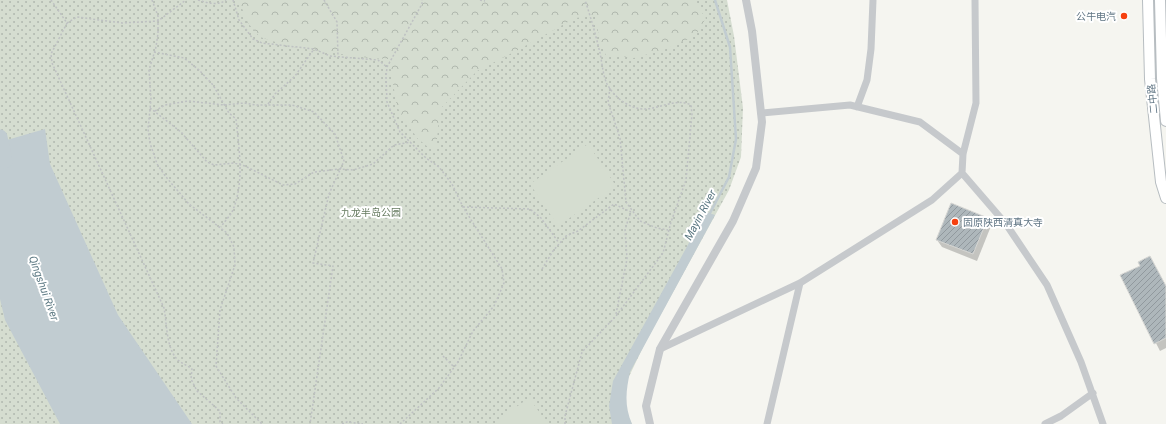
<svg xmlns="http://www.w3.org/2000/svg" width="1166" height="424" viewBox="0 0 1166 424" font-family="Roboto,'Noto Sans SC',sans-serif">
	<defs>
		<pattern id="green-dots" width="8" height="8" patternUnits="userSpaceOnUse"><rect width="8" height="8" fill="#d5ddd0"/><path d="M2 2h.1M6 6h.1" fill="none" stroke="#b0b8ae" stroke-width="1.8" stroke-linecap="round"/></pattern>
		<pattern id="forest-crowns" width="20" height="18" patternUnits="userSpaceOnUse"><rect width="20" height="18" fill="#d5ddd0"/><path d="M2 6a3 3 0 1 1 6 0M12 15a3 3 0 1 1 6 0" fill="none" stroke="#b0b8ae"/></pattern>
		<pattern id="building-hatch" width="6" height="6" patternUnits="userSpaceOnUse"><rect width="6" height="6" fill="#aeb7bb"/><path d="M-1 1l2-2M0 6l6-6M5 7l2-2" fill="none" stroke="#91999e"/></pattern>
	</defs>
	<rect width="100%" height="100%" fill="#f5f5f0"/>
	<!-- green -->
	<path fill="url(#green-dots)" d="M0,0H727L734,36L743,108L741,157L729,190L645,343L624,387L625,410L632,424H0Z"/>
	<!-- forest -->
	<path fill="url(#forest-crowns)" d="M239,0H692L706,18L695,36L666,49L634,58L606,55L601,45L595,16L575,18L516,51L477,71L440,109L436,148L428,147L417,138L397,107L389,59L369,58L291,47L260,37L247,22Z"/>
	<!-- pitch -->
	<path fill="#d5ddd0" d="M588,144L616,186L558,226L530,184Z
		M529,398L548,424H497L495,422Z"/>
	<!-- water -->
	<path fill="#c1ccd1" d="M45,129L50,164L118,315L192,424H60L5,320L0,299V142Z
		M706,212L715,215L630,372C626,390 624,406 632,424H612L609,406L613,381Z"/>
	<!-- shadow -->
	<path fill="#0003" d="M987,218L991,226L977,261L942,247L937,240Z
		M1122,276L1166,287V348L1160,351Z"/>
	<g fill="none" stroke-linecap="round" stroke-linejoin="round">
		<!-- stream -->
		<path stroke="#c1ccd1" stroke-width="2.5" d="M709,215L729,177L736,139L730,47L715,0"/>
		<!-- river -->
		<path stroke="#c1ccd1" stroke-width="15" d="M0,137L5,161"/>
	</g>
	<!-- building -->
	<path fill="url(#building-hatch)" stroke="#d6d6d3" d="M951,203L988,218L973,254L936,240Z
		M1150,256L1166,286V338L1154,344L1120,275L1140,266L1138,262Z"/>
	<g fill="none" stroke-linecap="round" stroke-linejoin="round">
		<!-- secondary casing -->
		<g stroke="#b7bdc1" stroke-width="12">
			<path id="secondary" d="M1148,0L1150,79L1161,182L1166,198
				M1160,0L1162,78L1166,121"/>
		</g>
		<!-- path -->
		<path stroke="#bec1c2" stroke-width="1.5" stroke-dasharray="2 2" stroke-linecap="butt" d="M51,0L67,23L51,54L52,63L164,308C167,324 166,345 176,358C180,363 187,365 192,369L191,379L197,391L220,411V422L223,424
			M152,0L158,16V33L156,47L149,70L151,99L148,129L150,143L157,164L166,177L189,204L227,233L234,247L235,265L220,310L216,366L236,398L262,424
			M198,0C208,3 218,6 226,0
			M233,0L239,20L253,39L262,43L314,49L330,56L378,60L387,67
			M324,0L337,22L338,56
			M480,0L485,1
			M67,23L77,17L122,23L158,21L186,0
			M154,52L184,58L199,70L213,85L229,113L236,119C239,149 245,183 232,212C229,217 224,222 221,227
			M610,88L608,102L620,138L626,202L640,221L657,228L668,230
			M268,104L275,94L295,76L314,49
			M150,108L181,132L207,162L214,165L234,163L245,166L283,185L295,184L314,172L339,169L353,170L373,164L394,145L411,142
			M155,111L165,105L188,101L224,105L244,103L256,105H292L314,112L335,134L344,161L329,194L313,263L333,266L310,424
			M463,207L530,209L541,218L559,243
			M542,269L553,251L566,236L578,231L614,204L631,212
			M616,314L627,259L625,229L631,212
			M443,356L454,367
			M342,424L347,422L363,424
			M400,424L439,388L458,362L473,331L494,306L504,283L502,269L463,207L452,184L439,167L426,158L400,132L387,102L386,77L387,67L422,4V0
			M565,424V416L582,352L616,316L663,253L671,222L686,180L692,114L691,105C677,98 660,108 646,109C630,110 614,97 607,84C603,76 602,62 600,53C596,36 591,18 585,0"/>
		<!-- minor -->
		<path stroke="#c6c9cc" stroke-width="7" d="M975,0L976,103L963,154L962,173L1006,224L1047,285L1081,362L1103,424
			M857,107L867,80L871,49L873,0
			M761,113L850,105L920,122L963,154
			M660,349L800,283L932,200L962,173
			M767,424L800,283
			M1045,424L1061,416L1093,393"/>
		<!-- tertiary -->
		<path stroke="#c6c9cc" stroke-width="8" d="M650,424L646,406L660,349L733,221L756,168L762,122L752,31L746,0"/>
		<!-- secondary -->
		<use href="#secondary" stroke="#fff" stroke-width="10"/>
	</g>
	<!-- markers -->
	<g fill="#f6400f" stroke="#fff" stroke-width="1.5">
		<circle cx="1124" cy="16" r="4"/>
		<circle cx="955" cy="222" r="4"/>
	</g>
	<g text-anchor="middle" stroke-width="4" stroke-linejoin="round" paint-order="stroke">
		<!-- poi labels -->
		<g font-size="10" fill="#607584" stroke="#fff" text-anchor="end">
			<text x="1116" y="20">公牛电汽</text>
			<text x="963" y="226" text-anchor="start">固原陕西清真大寺</text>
		</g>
		<!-- street labels -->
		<g font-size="10" fill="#607584" stroke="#fff">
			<text transform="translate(1152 99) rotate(-96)" y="4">二中路</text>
		</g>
		<!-- park labels -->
		<g font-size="10" fill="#667b60" stroke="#fff">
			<text x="371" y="216">九龙半岛公园</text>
		</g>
		<!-- water labels -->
		<g font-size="11" font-style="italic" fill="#5b7882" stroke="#fff">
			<text transform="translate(700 215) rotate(-62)" y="4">Mayin River</text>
			<text transform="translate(44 288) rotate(70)" y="4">Qingshui River</text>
		</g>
	</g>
</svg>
